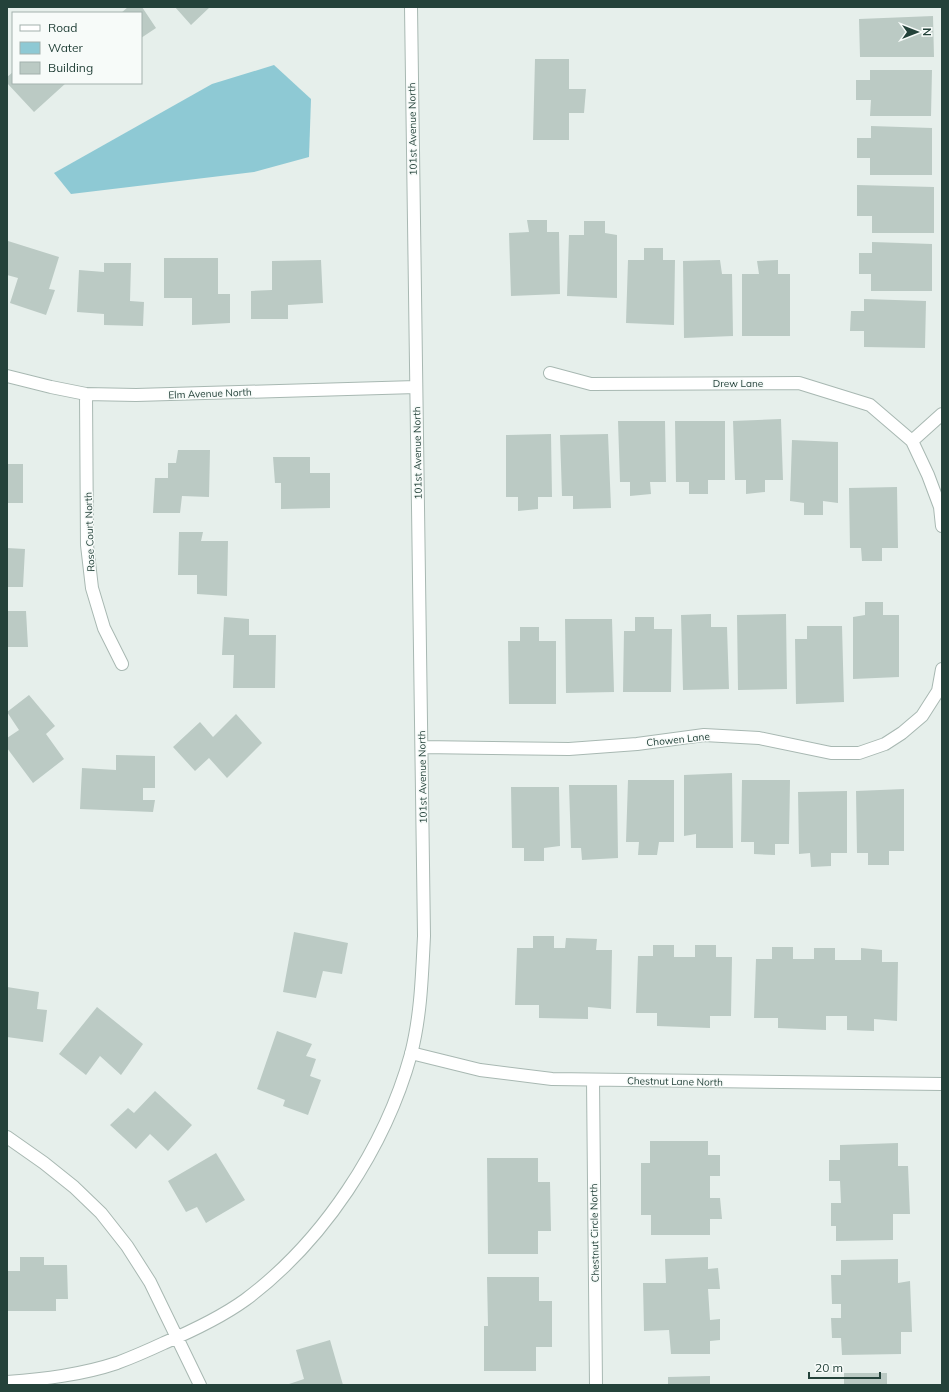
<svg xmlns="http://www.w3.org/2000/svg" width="949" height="1392" viewBox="0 0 949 1392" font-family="Mulish,sans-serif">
	<rect width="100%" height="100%" fill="#e6efeb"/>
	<!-- water -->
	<path fill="#8ec9d4" d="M274,65L311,99L309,157L254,172L71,194L54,173L212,84Z"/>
	<!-- building -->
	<path fill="#bbcac4" d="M128,7H142L156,28L141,38V13H121Z
		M175,7H210L191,25Z
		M933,16L934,57H860L859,19Z
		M535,59H569V89H586L584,113H569V140H533Z
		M870,70H932L931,116H870L871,100H856V80H870Z
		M13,72V83H66L34,112L7,83V77Z
		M871,126L932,128V175H870V158H857V138H871Z
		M857,185L934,187V233H872V216H857Z
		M527,220H547V232H559L560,294L511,296L509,233L529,232Z
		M584,221H605V233L617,235V298L567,296L569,235H584Z
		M8,241L59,257L49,289L55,290L46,315L10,303L18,278L7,275V245Z
		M872,242L932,244V291H871V274H859V253H872Z
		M644,248H663V260H675L674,325L626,323L628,260H644Z
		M164,258H218V294H230V323L192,325V298H164Z
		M321,260L323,303L288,305V319H251V291L272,290V261Z
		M720,260L722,274H732L733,336L684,338L683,261Z
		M778,260V274H790V336H742V274H759L757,261Z
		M104,263H131L130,301L144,302L143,326L104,325V314L77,312L79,270L104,272Z
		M864,299L926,301L925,348L864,347V331H850L851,311H864Z
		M781,419L783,480H765V492L746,494V480H735L733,421Z
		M618,421H665L666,482H650L651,494L630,496V482H620Z
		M675,421H725V480H708V494H689V482H676Z
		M551,434L552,497H538V509L518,511V497H506V435Z
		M608,434L611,508L573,509V496H562L560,435Z
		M792,440L838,442V503L823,501V515H804V503L790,501Z
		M178,450H210L209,497L182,496L180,513H153L155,478H168V463H176Z
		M273,457H310V473H330V508L281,509V483H275Z
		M7,464H23V503H7Z
		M897,487L898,548H882V561H862L861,548H850L849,488Z
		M179,532H203L201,541H228L227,596L197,594V575H178Z
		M7,548L25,549L23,587H7Z
		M865,602H883V615H899V677L853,679V617L865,615Z
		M7,611H26L28,647H7Z
		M711,614V627H727L729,689L683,690L681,615Z
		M786,614L787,689L738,690L737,615Z
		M224,617L249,619V635H276L275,688H233L234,655H222Z
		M635,617H654V629H672L671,692H623L624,631H635Z
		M565,619H612L614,692L566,693Z
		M807,626H842L844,702L796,704L795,639H807Z
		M520,627H539V641H556V704H509L508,641H520Z
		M29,695L55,726L46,734L64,759L33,783L7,748V738L19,730L7,712Z
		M236,714L262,743L227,778L209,758L195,771L173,747L200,722L213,737Z
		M116,755L155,756V788H143V800H155L153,812L80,809L82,768L116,770Z
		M732,773L733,848H696V834L684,836V775Z
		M628,780H674V842H659L657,855H638L639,842H626Z
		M742,780H790L789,844H775V855L754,854V842H741Z
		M569,785H617L618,858L582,860L581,848H571Z
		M511,787H559L560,846L544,848V861H524V848H512Z
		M904,789V851H889V865H868V853H857L856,791Z
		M847,791V853H831V866L811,867L810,853L799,854L798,792Z
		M294,932L348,943L342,974L323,971L316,998L283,992Z
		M533,936H554V948H565L566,938L597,939L596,950H612L611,1009L588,1007V1019L539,1018V1005H515L517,948H533Z
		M653,945H674V957H695V945H716V957H732L731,1016H710V1028L657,1026V1013H636L638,956H653Z
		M772,947H793V959H814V948H835V960H861V948L882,950V962H898L897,1021L874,1019V1031L847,1030V1016H826V1030L778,1028V1018H754L756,959H772Z
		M7,987L39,992L37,1009L47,1010L43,1042L7,1037Z
		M97,1007L143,1044L121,1075L100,1056L86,1075L59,1054Z
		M277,1031L312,1044L306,1056L316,1059L310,1076L321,1080L308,1115L283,1106L285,1100L257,1089Z
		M155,1091L192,1125L168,1151L150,1134L136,1149L110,1125L128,1108L134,1113Z
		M650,1141H708V1155H720V1176H710V1198H720L722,1219H710V1235H651V1215H641V1163H650Z
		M898,1143V1166H908L910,1214H893V1240L836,1241V1226H831V1203H841L840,1181H829V1160H840V1145Z
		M216,1153L245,1200L206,1223L197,1207L186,1212L168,1181Z
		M487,1158H538V1182H550L551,1231H538V1254H488Z
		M20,1257H44V1265H67L68,1299H56V1311H7V1271H20Z
		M708,1257V1269L718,1268L720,1289H708L710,1320L720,1319V1340L710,1341V1354H671L669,1330L644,1331L643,1283H666L665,1259Z
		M898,1259V1283L910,1281L912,1332H901V1354L842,1355L841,1338H832L831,1318H841V1304H832L831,1275H841V1260Z
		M487,1277H539V1301H552V1347H536V1371H484V1326H488Z
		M330,1340L343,1385H286L304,1379L296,1350Z
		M844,1373H887V1385H844Z
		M710,1376V1385H668V1377Z"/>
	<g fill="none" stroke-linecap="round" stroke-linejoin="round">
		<!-- minor casing -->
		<g stroke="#a8b8b2" stroke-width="14">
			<path id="minor" d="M550,373L591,384L799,383L870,405L912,441
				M7,376L51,387L86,394L136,395L416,387
				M86,394L87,545L92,588L104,628L122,664
				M942,414L912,441L928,475L940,507L942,526
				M422,747L569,749L637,744L704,735L759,738L831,753H859L885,744L902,733L922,716L938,691L942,669
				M411,1053L480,1070L552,1079L942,1084
				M593,1080L596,1385
				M7,1137L44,1163L74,1187L101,1213L127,1246L150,1282L200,1385
				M7,1382C44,1379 81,1375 117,1363C133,1357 149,1350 164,1343C192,1331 220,1318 245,1300C323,1242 385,1148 411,1054C421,1015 422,975 424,936L411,7"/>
		</g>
		<!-- minor -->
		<use href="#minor" stroke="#fff" stroke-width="12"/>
	</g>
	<g text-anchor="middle" stroke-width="3" stroke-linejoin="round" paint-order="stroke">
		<!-- street labels -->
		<g font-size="10" fill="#24423a" stroke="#f7fbf9">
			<text transform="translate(412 129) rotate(-91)" y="4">101st Avenue North</text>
			<text x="738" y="387">Drew Lane</text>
			<text transform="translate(210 393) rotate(-2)" y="4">Elm Avenue North</text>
			<text transform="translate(417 453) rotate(-91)" y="4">101st Avenue North</text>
			<text transform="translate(89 532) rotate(-92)" y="4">Rose Court North</text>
			<text transform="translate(678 739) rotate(-6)" y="4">Chowen Lane</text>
			<text transform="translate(422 777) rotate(-91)" y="4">101st Avenue North</text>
			<text transform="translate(675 1081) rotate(1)" y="4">Chestnut Lane North</text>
			<text transform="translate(594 1233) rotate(-91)" y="4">Chestnut Circle North</text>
		</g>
	</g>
	<!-- border -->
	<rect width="949" height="1392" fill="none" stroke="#24423a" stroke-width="16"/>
	<!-- legend -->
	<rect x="12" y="12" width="130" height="72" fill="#f7fbf9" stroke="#a3b1ad"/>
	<rect x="20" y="25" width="20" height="6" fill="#ffffff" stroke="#a3b1ad"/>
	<text x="48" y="32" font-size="12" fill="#24423a">Road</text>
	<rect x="20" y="42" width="20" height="12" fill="#8ec9d4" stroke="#a3b1ad"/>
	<text x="48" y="52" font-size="12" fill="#24423a">Water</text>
	<rect x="20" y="62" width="20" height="12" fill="#bbcac4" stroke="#a3b1ad"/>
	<text x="48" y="72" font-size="12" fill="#24423a">Building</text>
	<!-- north arrow -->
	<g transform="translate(917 32) rotate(90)" stroke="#f7fbf9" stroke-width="3" paint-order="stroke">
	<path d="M0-3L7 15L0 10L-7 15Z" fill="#24423a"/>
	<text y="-6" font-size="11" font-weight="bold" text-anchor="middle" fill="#24423a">N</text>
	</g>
	<!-- scale -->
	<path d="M809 1372v6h71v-6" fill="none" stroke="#24423a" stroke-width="2"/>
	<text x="815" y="1372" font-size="12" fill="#24423a" stroke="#f7fbf9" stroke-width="3" paint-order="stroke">20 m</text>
</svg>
